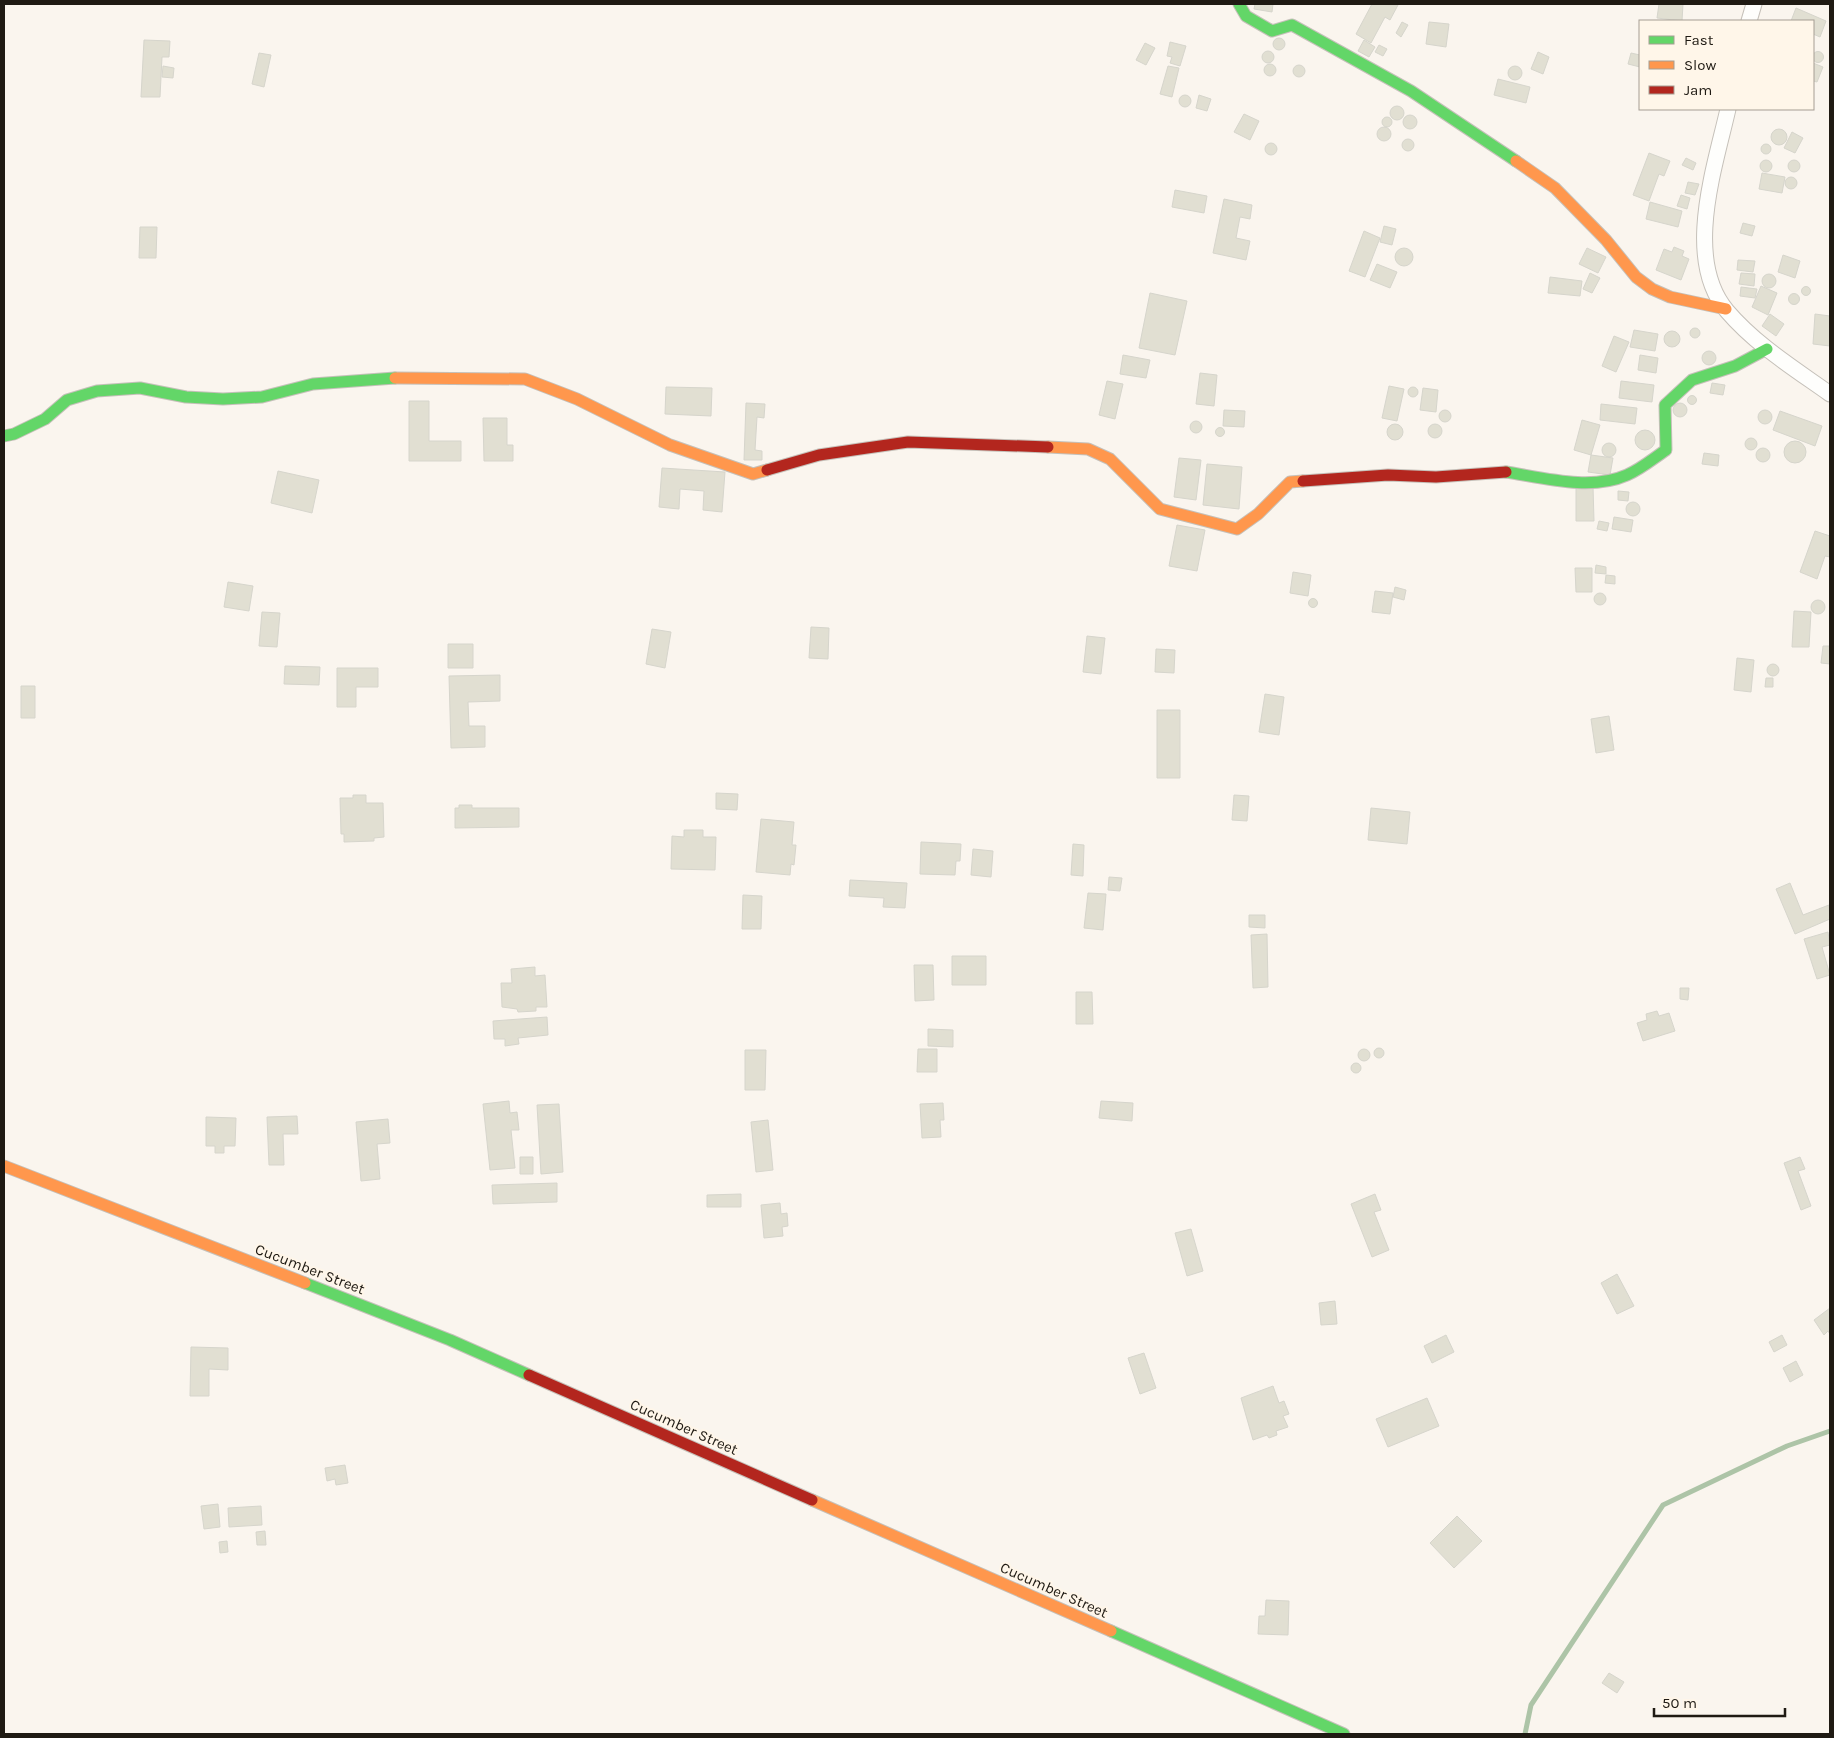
<svg xmlns="http://www.w3.org/2000/svg" width="1834" height="1738" viewBox="0 0 1834 1738" font-family="Karla,sans-serif">
	<rect width="100%" height="100%" fill="#faf5ee"/>
	<g fill="none" stroke-linecap="round" stroke-linejoin="round">
		<!-- stream -->
		<path stroke="#adc4a7" stroke-width="5" d="M1525,1734L1531,1705L1663,1505L1787,1446L1830,1431"/>
	</g>
	<!-- building -->
	<path fill="#e1dfd2" stroke="#d6d5cc" d="M1255,4H1273L1272,12L1254,9Z
		M1372,4L1398,5L1390,20L1385,17L1371,43L1356,34Z
		M1659,4H1683L1682,21L1657,18Z
		M1796,8L1826,21L1820,37L1813,34V21H1791Z
		M1402,22L1408,25L1401,37L1396,33Z
		M1429,22L1449,24L1446,47L1426,44Z
		M1273 44a6 6 0 1 1 12 0a6 6 0 1 1-12 0Z
		M144,40L170,41L169,57H162L160,97H141Z
		M1364,40L1375,47L1369,57L1358,51Z
		M1170,42L1186,46L1180,66L1170,63L1172,57L1167,56Z
		M1145,43L1155,48L1146,65L1136,60Z
		M1379,45L1387,49L1383,56L1375,52Z
		M1262 57a6 6 0 1 1 12 0a6 6 0 1 1-12 0Z
		M1812.5 57a5.5 5.5 0 1 1 11 0a5.5 5.5 0 1 1-11 0Z
		M1538,52L1549,57L1543,74L1531,69Z
		M259,53L271,55L264,87L252,84Z
		M1631,53L1640,55V67L1628,64Z
		M1813,63L1823,67L1817,82L1813,81Z
		M1264 70a6 6 0 1 1 12 0a6 6 0 1 1-12 0Z
		M1293 71a6 6 0 1 1 12 0a6 6 0 1 1-12 0Z
		M163,66L174,68L173,78L162,77Z
		M1168,66L1179,68L1172,97L1160,94Z
		M1508 73a7 7 0 1 1 14 0a7 7 0 1 1-14 0Z
		M1498,79L1530,87L1526,103L1494,95Z
		M1199,95L1211,99L1207,111L1196,108Z
		M1179 101a6 6 0 1 1 12 0a6 6 0 1 1-12 0Z
		M1390 113a7 7 0 1 1 14 0a7 7 0 1 1-14 0Z
		M1244,114L1259,121L1250,140L1234,132Z
		M1403 122a7 7 0 1 1 14 0a7 7 0 1 1-14 0Z
		M1382 122a5 5 0 1 1 10 0a5 5 0 1 1-10 0Z
		M1377 134a7 7 0 1 1 14 0a7 7 0 1 1-14 0Z
		M1771 137a8 8 0 1 1 16 0a8 8 0 1 1-16 0Z
		M1792,132L1803,138L1795,153L1784,148Z
		M1402 145a6 6 0 1 1 12 0a6 6 0 1 1-12 0Z
		M1265 149a6 6 0 1 1 12 0a6 6 0 1 1-12 0Z
		M1761 149a5 5 0 1 1 10 0a5 5 0 1 1-10 0Z
		M1649,153L1670,161L1664,176L1659,174L1649,201L1633,195Z
		M1686,158L1696,163L1693,170L1682,165Z
		M1788 166a6 6 0 1 1 12 0a6 6 0 1 1-12 0Z
		M1760 166a6 6 0 1 1 12 0a6 6 0 1 1-12 0Z
		M1762,173L1785,177L1782,193L1759,189Z
		M1785 183a6 6 0 1 1 12 0a6 6 0 1 1-12 0Z
		M1688,182L1699,184L1695,195L1685,193Z
		M1175,190L1207,196L1204,213L1172,207Z
		M1681,195L1690,198L1687,209L1677,206Z
		M1224,199L1252,205L1250,219L1240,217L1236,238L1250,241L1246,260L1213,253Z
		M1650,202L1682,211L1678,227L1646,219Z
		M1743,223L1755,226L1752,236L1740,233Z
		M1384,226L1396,229L1392,245L1380,242Z
		M140,227H157L156,258H139Z
		M1364,231L1380,238L1365,277L1349,271Z
		M1674,247L1684,251L1682,256L1689,259L1681,280L1656,270L1664,249L1672,252Z
		M1587,248L1606,257L1598,273L1579,264Z
		M1395 257a9 9 0 1 1 18 0a9 9 0 1 1-18 0Z
		M1783,255L1800,261L1795,278L1778,272Z
		M1738,260L1755,261L1753,272L1737,270Z
		M1377,264L1397,272L1390,288L1370,280Z
		M1590,273L1600,278L1592,293L1583,289Z
		M1741,273L1755,274L1754,286L1739,284Z
		M1762 281a7 7 0 1 1 14 0a7 7 0 1 1-14 0Z
		M1550,277L1582,281L1580,296L1548,293Z
		M1761,286L1777,293L1768,315L1752,307Z
		M1801.5 291a4.5 4.5 0 1 1 9 0a4.5 4.5 0 1 1-9 0Z
		M1741,287L1757,289L1755,298L1740,296Z
		M1150,293L1187,301L1175,355L1139,348Z
		M1788.5 299a5.5 5.5 0 1 1 11 0a5.5 5.5 0 1 1-11 0Z
		M1770,314L1784,324L1776,336L1762,326Z
		M1815,314L1830,316V346L1813,344Z
		M1690 333a5 5 0 1 1 10 0a5 5 0 1 1-10 0Z
		M1634,330L1658,334L1655,351L1630,347Z
		M1664 339a8 8 0 1 1 16 0a8 8 0 1 1-16 0Z
		M1614,336L1629,342L1616,372L1602,366Z
		M1702 358a7 7 0 1 1 14 0a7 7 0 1 1-14 0Z
		M1123,355L1150,360L1146,378L1120,374Z
		M1640,355L1658,358L1656,373L1638,370Z
		M1200,373L1217,375L1214,406L1196,404Z
		M1107,381L1123,384L1115,419L1099,415Z
		M1621,381L1654,385L1652,402L1619,398Z
		M1712,383L1725,385L1723,395L1710,393Z
		M1389,386L1404,389L1397,421L1382,418Z
		M666,387L712,388L711,416L665,414Z
		M1408 392a5 5 0 1 1 10 0a5 5 0 1 1-10 0Z
		M1423,388L1438,390L1436,412L1420,410Z
		M1687.5 400a4.5 4.5 0 1 1 9 0a4.5 4.5 0 1 1-9 0Z
		M409,401H429V441H461V461H409Z
		M746,403L765,404L764,418L757,417L755,450L762,451V460H744Z
		M1673 410a7 7 0 1 1 14 0a7 7 0 1 1-14 0Z
		M1601,404L1637,408L1635,424L1600,420Z
		M1439 416a6 6 0 1 1 12 0a6 6 0 1 1-12 0Z
		M1224,410L1245,411L1244,427L1223,426Z
		M1758 417a7 7 0 1 1 14 0a7 7 0 1 1-14 0Z
		M1780,411L1822,426L1815,446L1773,430Z
		M483,418H507V445H513V461H484Z
		M1582,420L1600,425L1591,455L1574,450Z
		M1190 427a6 6 0 1 1 12 0a6 6 0 1 1-12 0Z
		M1387 432a8 8 0 1 1 16 0a8 8 0 1 1-16 0Z
		M1428 431a7 7 0 1 1 14 0a7 7 0 1 1-14 0Z
		M1215.5 432a4.5 4.5 0 1 1 9 0a4.5 4.5 0 1 1-9 0Z
		M1635 440a10 10 0 1 1 20 0a10 10 0 1 1-20 0Z
		M1745 444a6 6 0 1 1 12 0a6 6 0 1 1-12 0Z
		M1784 452a11 11 0 1 1 22 0a11 11 0 1 1-22 0Z
		M1602 450a7 7 0 1 1 14 0a7 7 0 1 1-14 0Z
		M1756 455a7 7 0 1 1 14 0a7 7 0 1 1-14 0Z
		M1704,453L1719,455L1718,466L1702,464Z
		M1591,455L1613,458L1610,475L1588,472Z
		M1179,458L1201,460L1196,500L1174,497Z
		M1207,464L1242,467L1239,509L1203,505Z
		M662,468L725,472L722,512L703,510L704,491L680,489L679,509L659,507Z
		M278,471L319,480L312,513L271,503Z
		M1576,486H1593L1594,521H1576Z
		M1618,491L1629,492L1628,501L1618,500Z
		M1626 509a7 7 0 1 1 14 0a7 7 0 1 1-14 0Z
		M1614,517L1633,520L1631,532L1612,529Z
		M1599,521L1609,523L1607,531L1597,529Z
		M1177,525L1205,530L1197,571L1169,566Z
		M1815,531L1830,536V557L1825,556L1817,579L1800,572Z
		M1596,565L1606,567V574L1595,573Z
		M1575,568H1592V592H1576Z
		M1293,572L1311,575L1308,596L1290,593Z
		M1606,575L1615,576V584L1605,583Z
		M228,582L253,586L249,611L224,607Z
		M1395,587L1406,590L1404,600L1393,597Z
		M1375,591L1393,593L1390,614L1372,612Z
		M1594 599a6 6 0 1 1 12 0a6 6 0 1 1-12 0Z
		M1308.5 603a4.5 4.5 0 1 1 9 0a4.5 4.5 0 1 1-9 0Z
		M1811 607a7 7 0 1 1 14 0a7 7 0 1 1-14 0Z
		M1794,611L1811,612L1809,647H1792Z
		M262,612L280,613L277,647L259,646Z
		M811,627L829,628L828,659L809,658Z
		M652,629L671,632L665,668L646,664Z
		M1087,636L1105,638L1101,674L1083,672Z
		M448,644H473V668H448Z
		M1823,646H1830V664L1821,663Z
		M1156,649L1175,650L1174,673L1155,672Z
		M1737,658L1754,660L1751,692L1734,690Z
		M1767 670a6 6 0 1 1 12 0a6 6 0 1 1-12 0Z
		M285,666L320,667L319,685L284,684Z
		M337,668H378V687H356V707H337Z
		M500,675V701L468,702L469,726H485V747L451,748L449,676Z
		M1766,678H1773V687H1765Z
		M21,686H35V718H21Z
		M1265,694L1284,697L1279,735L1259,732Z
		M1157,710H1180V778H1157Z
		M1609,716L1614,750L1596,753L1591,719Z
		M716,793L738,794L737,810L716,809Z
		M353,795H366V803H383L384,837L374,838V841L344,842V834H341L340,798H353Z
		M1234,795L1249,796L1247,821L1232,820Z
		M459,805H472V808H519V827L455,828V808H459Z
		M1371,808L1410,812L1407,844L1368,840Z
		M761,819L794,822L792,845H796L794,865L791,864L790,875L756,872Z
		M684,830H703V837H716L715,870L671,869L672,836L684,837Z
		M921,842L961,844L960,861H956L955,875L920,874Z
		M1073,844L1084,845L1083,876L1071,875Z
		M973,849L993,851L991,877L971,875Z
		M1109,877L1122,878L1120,891L1108,890Z
		M850,880L907,883L905,908L883,907L884,898L849,896Z
		M1790,883L1803,915L1829,905L1830,919L1795,934L1776,889Z
		M1088,893L1106,894L1103,930L1084,928Z
		M743,895L762,896L761,929H742Z
		M1249,915H1265V928L1249,927Z
		M1828,932L1830,945L1822,947L1830,975L1817,979L1804,939Z
		M1267,934L1268,987L1253,988L1251,935Z
		M952,956H986V985H952Z
		M914,965H933L934,1000L915,1001Z
		M535,967V976L545,975L547,1007H536V1011L518,1012L517,1009L502,1007L501,983H512L511,969Z
		M1680,988H1689L1688,1000L1680,999Z
		M1076,992H1092L1093,1024H1076Z
		M1657,1011L1659,1016L1669,1013L1675,1031L1643,1041L1637,1023L1647,1020L1646,1014Z
		M547,1017L548,1035L518,1038L519,1044L505,1046V1039H494L493,1021Z
		M928,1029L953,1030V1047L928,1046Z
		M1374 1053a5 5 0 1 1 10 0a5 5 0 1 1-10 0Z
		M1358 1055a6 6 0 1 1 12 0a6 6 0 1 1-12 0Z
		M918,1049H937V1072H917Z
		M745,1050H766L765,1090H745Z
		M1351 1068a5 5 0 1 1 10 0a5 5 0 1 1-10 0Z
		M509,1101L510,1113L517,1112L519,1130H511L515,1168L490,1170L483,1104Z
		M1101,1101L1133,1103L1132,1121L1099,1118Z
		M943,1103L944,1120H940L941,1137L922,1138L920,1104Z
		M559,1104L563,1172L541,1174L537,1105Z
		M297,1116L298,1134H283L284,1165H269L267,1117Z
		M206,1117L236,1118L235,1146H224V1153H215V1146H206Z
		M388,1119L390,1143L377,1144L380,1179L361,1181L356,1122Z
		M768,1120L773,1170L756,1172L751,1122Z
		M520,1157H533V1174H520Z
		M1800,1157L1805,1169L1798,1171L1811,1206L1801,1210L1784,1163Z
		M557,1183V1202L493,1204L492,1185Z
		M741,1194V1207H707V1195Z
		M1375,1194L1381,1210L1374,1212L1389,1250L1372,1257L1351,1204Z
		M780,1203L781,1214L787,1213L788,1226L782,1227L783,1236L764,1238L761,1205Z
		M1191,1229L1203,1271L1187,1276L1175,1233Z
		M1617,1274L1634,1306L1617,1314L1601,1283Z
		M1335,1301L1337,1324L1321,1325L1319,1303Z
		M1830,1308V1334L1828,1331L1824,1335L1814,1320Z
		M1446,1335L1454,1352L1432,1363L1424,1346Z
		M1782,1335L1787,1345L1774,1352L1769,1342Z
		M191,1347L228,1348V1370L209,1369V1396H190Z
		M1144,1353L1156,1388L1140,1394L1128,1358Z
		M1796,1361L1803,1375L1790,1382L1783,1368Z
		M1273,1386L1279,1403L1284,1401L1289,1414L1283,1416L1288,1427L1276,1431L1277,1435L1269,1438L1267,1435L1253,1440L1241,1398Z
		M1427,1398L1439,1426L1388,1447L1376,1419Z
		M345,1465L348,1483L336,1485L335,1479L327,1481L325,1468Z
		M218,1504L220,1527L204,1529L201,1506Z
		M261,1506L262,1525L229,1527L228,1508Z
		M1457,1516L1482,1541L1454,1568L1430,1543Z
		M265,1531L266,1545H257L256,1532Z
		M227,1541L228,1552L220,1553L219,1542Z
		M1266,1600L1289,1601L1288,1635L1258,1634L1259,1616H1265Z
		M1609,1673L1624,1682L1617,1693L1602,1683Z"/>
	<g fill="none" stroke-linecap="round" stroke-linejoin="round">
		<!-- street casing -->
		<g stroke="#c5c0b9" stroke-width="17">
			<path id="street" d="M1749,21L1754,4
				M1728,109C1715,167 1683,259 1727,311C1756,345 1795,369 1830,394"/>
		</g>
		<!-- fast casing -->
		<g stroke="#c5c0b9" stroke-width="13">
			<path id="fast" d="M1239,4L1246,16L1272,31L1292,25L1411,91L1516,161
				M4,436L14,434L45,419L67,400L97,391L140,388L186,397L223,399L262,397L313,384L395,378
				M1506,472C1544,478 1591,491 1627,475C1641,469 1654,458 1666,450L1665,405L1692,380L1735,366L1767,349
				M305,1283L450,1340L529,1375
				M1111,1631L1344,1734"/>
		</g>
		<!-- slow casing -->
		<g stroke="#c5c0b9" stroke-width="13">
			<path id="slow" d="M1516,161L1555,188L1606,240L1636,277L1652,289L1670,297L1726,309
				M395,378L525,379L577,399L670,445L753,474L767,470
				M1048,447L1088,449L1110,459L1160,509L1237,529L1258,514L1290,482L1303,481
				M4,1166L305,1283
				M812,1500L1111,1631"/>
		</g>
		<!-- jam casing -->
		<g stroke="#c5c0b9" stroke-width="13">
			<path id="jam" d="M767,470L819,455L908,442L1048,447
				M1303,481L1388,475L1436,477L1506,472
				M529,1375L812,1500"/>
		</g>
		<!-- street -->
		<use href="#street" stroke="#fefefc" stroke-width="15"/>
		<!-- fast -->
		<use href="#fast" stroke="#63d668" stroke-width="11"/>
		<!-- slow -->
		<use href="#slow" stroke="#ff974d" stroke-width="11"/>
		<!-- jam -->
		<use href="#jam" stroke="#b3261e" stroke-width="11"/>
	</g>
	<g text-anchor="middle" stroke-width="4" stroke-linejoin="round" paint-order="stroke">
		<!-- street labels -->
		<g font-size="15" fill="#1f1a13" stroke="#fff6e9">
			<text transform="translate(310 1269) rotate(21)" y="5">Cucumber Street</text>
			<text transform="translate(684 1427) rotate(24)" y="5">Cucumber Street</text>
			<text transform="translate(1054 1590) rotate(24)" y="5">Cucumber Street</text>
		</g>
	</g>
	<!-- border -->
	<rect width="1834" height="1738" fill="none" stroke="#1f1a13" stroke-width="10"/>
	<!-- legend -->
	<rect x="1639" y="20" width="175" height="90" fill="#fff6e9" stroke="#a59e93"/>
	<rect x="1649" y="36" width="25" height="8" fill="#63d668" stroke="#a59e93"/>
	<text x="1684" y="45" font-size="15" fill="#1f1a13">Fast</text>
	<rect x="1649" y="61" width="25" height="8" fill="#ff974d" stroke="#a59e93"/>
	<text x="1684" y="70" font-size="15" fill="#1f1a13">Slow</text>
	<rect x="1649" y="86" width="25" height="8" fill="#b3261e" stroke="#a59e93"/>
	<text x="1684" y="95" font-size="15" fill="#1f1a13">Jam</text>
	<!-- scale -->
	<path d="M1654 1708v8h131v-8" fill="none" stroke="#1f1a13" stroke-width="2.5"/>
	<text x="1662" y="1708" font-size="15" fill="#1f1a13" stroke="#fff6e9" stroke-width="4" paint-order="stroke">50 m</text>
</svg>
